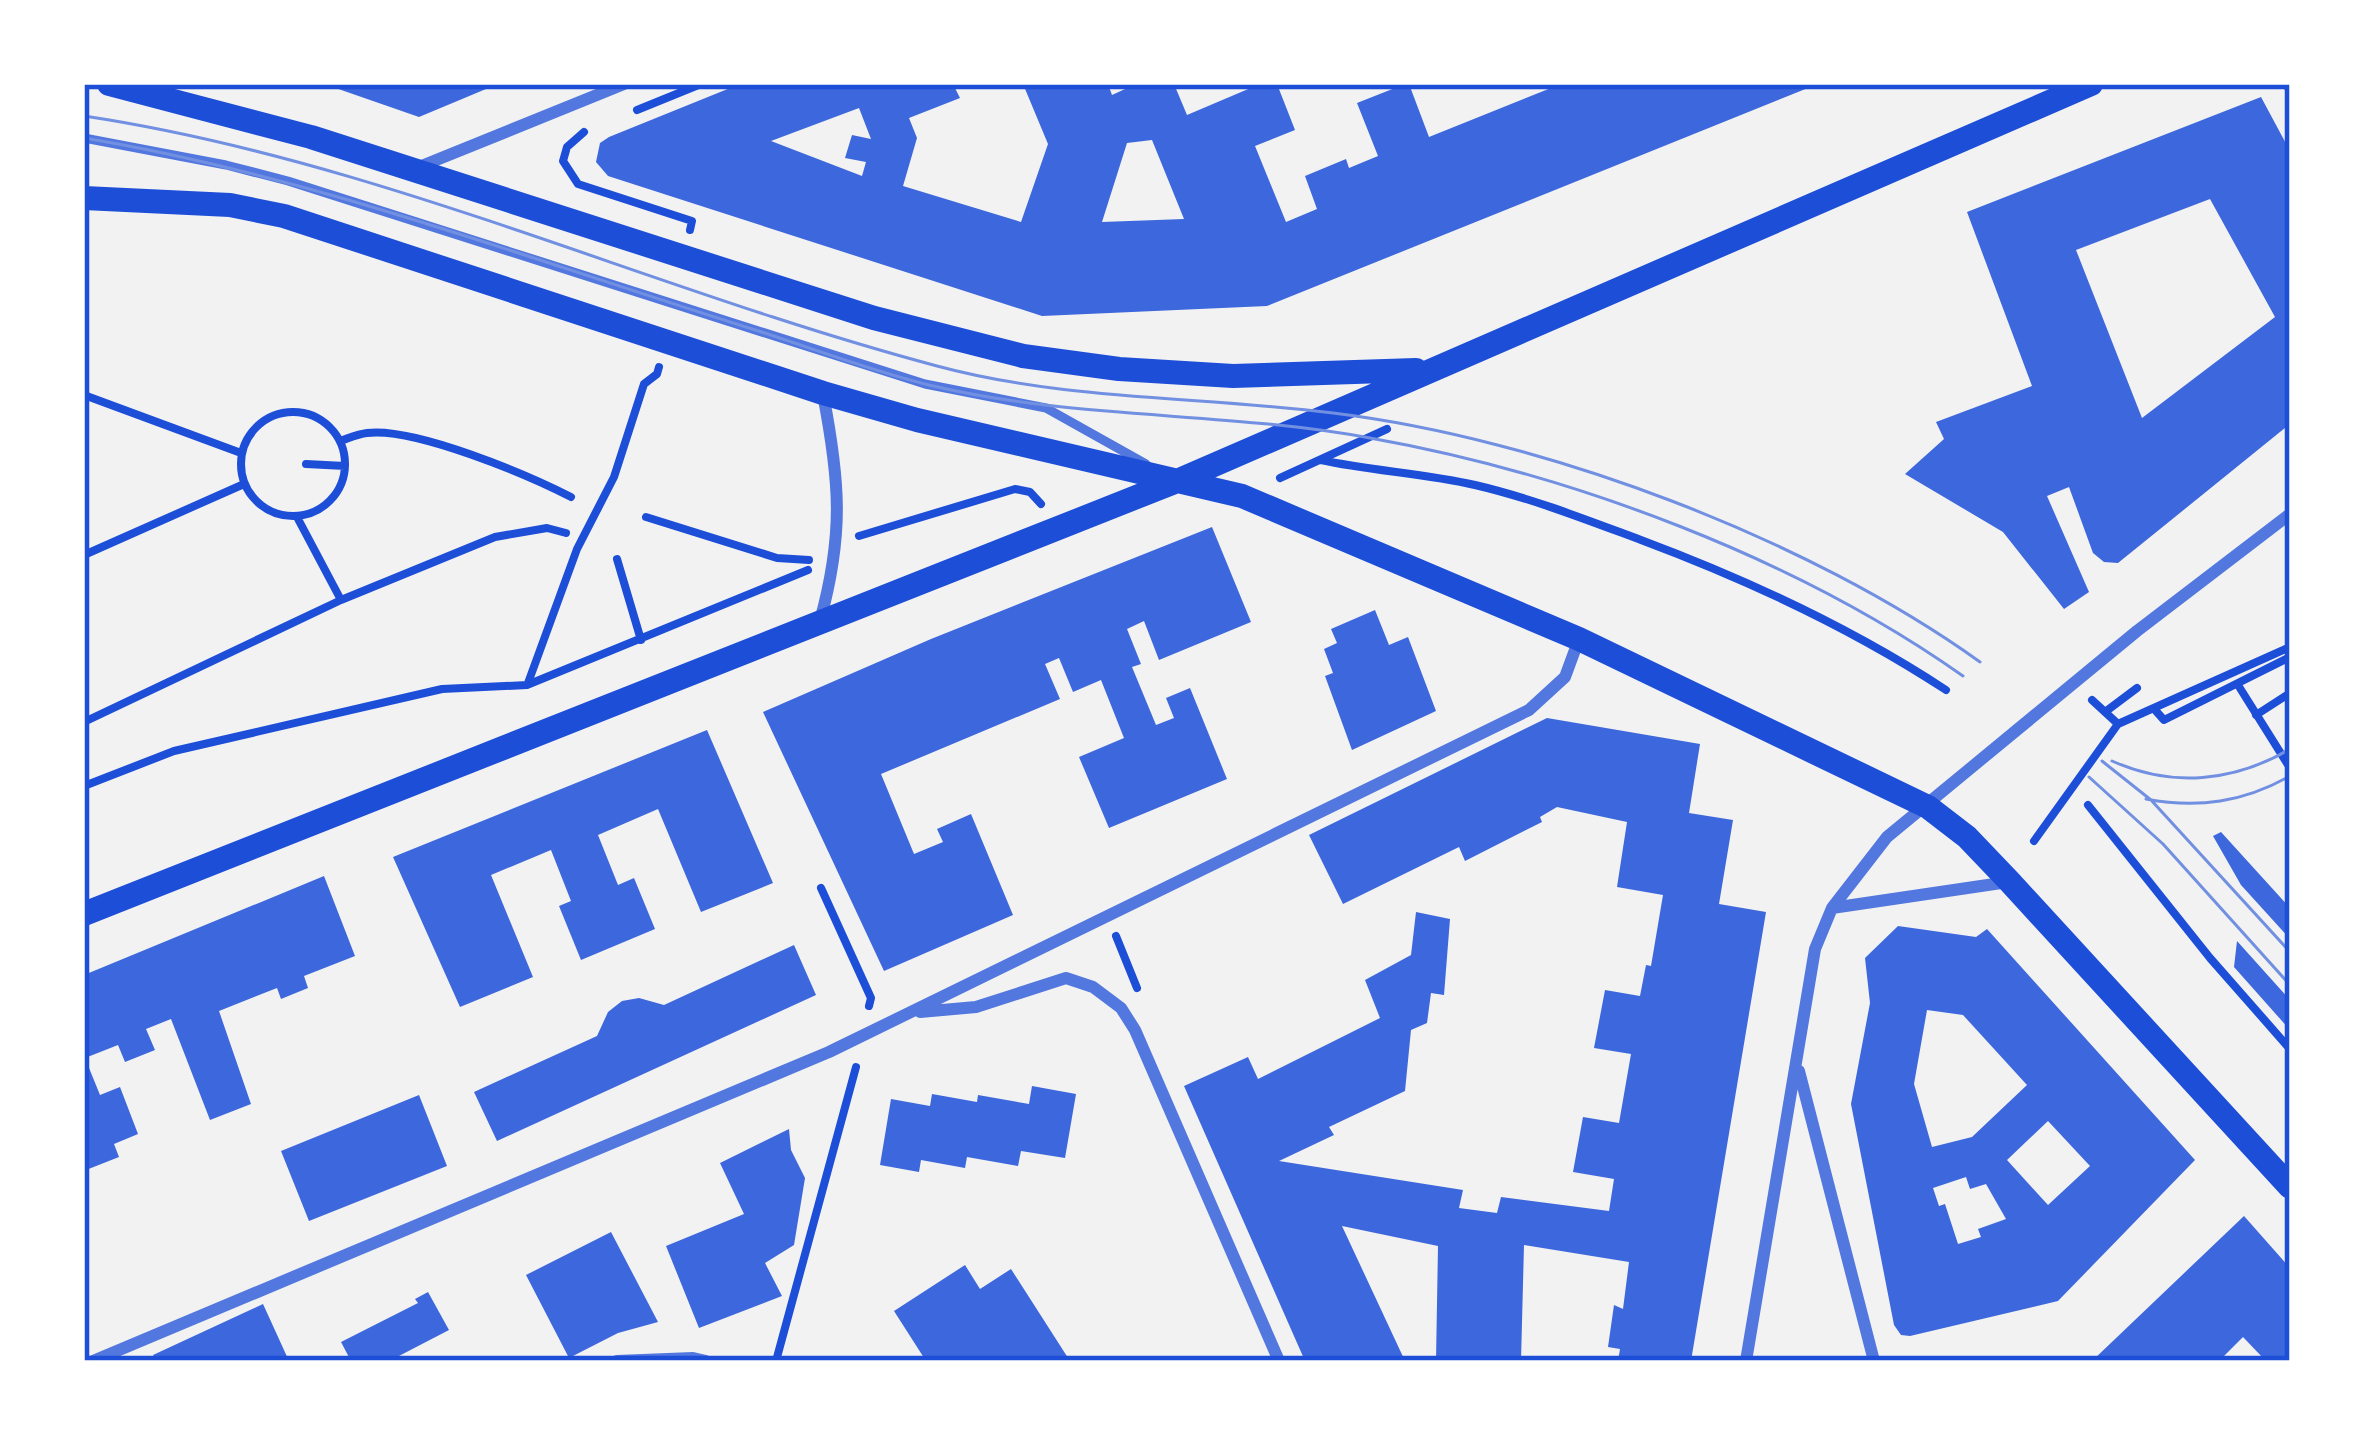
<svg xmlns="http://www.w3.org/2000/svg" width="2374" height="1445" viewBox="0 0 2374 1445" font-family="'Asap Condensed',sans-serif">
	<rect width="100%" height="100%" fill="#f2f2f2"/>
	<!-- building -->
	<path fill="#3d67dc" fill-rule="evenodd" d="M324,84H498L419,117Z
		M740,84H953L960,98L909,118L917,138L903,186L1021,222L1048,144L1023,84H1108L1112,95L1136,84H1174L1187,115L1260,84H1277L1295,130L1255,146L1286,222L1317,209L1305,176L1346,159L1349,168L1378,156L1357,103L1405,84H1409L1429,137L1561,84H1818L1267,306L1042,316L608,176L596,162L600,143L609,137ZM859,108L871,139L852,135L845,158L866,162L862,176L771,141ZM1152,140L1184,219L1102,222L1127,143Z
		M2261,97L2290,151V424L2118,563L2104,562L2093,553L2069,487L2047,496L2089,592L2064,609L2003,532L1905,474L1944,439L1936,422L2032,386L1967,212ZM2210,199L2275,317L2142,418L2076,250Z
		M1212,527L1251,622L1159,660L1144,621L1127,629L1141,664L1132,667L1156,725L1174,718L1166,698L1190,688L1227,779L1109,828L1079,757L1124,738L1101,680L1073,692L1059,658L1045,664L1060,699L881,774L914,854L943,842L937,829L971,814L1013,915L884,971L763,712L931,639Z
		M1375,610L1389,645L1408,637L1436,711L1352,750L1325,676L1333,673L1324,649L1337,643L1331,629Z
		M1547,718L1700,744L1689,813L1733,820L1719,904L1766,912L1691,1361H1618L1620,1349L1608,1347L1614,1305L1623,1309L1629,1262L1524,1245L1521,1361H1436L1438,1246L1342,1226L1405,1361H1305L1184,1086L1248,1057L1258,1079L1380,1018L1365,980L1411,955L1416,912L1450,919L1444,995L1431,993L1427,1023L1411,1030L1405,1091L1329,1127L1334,1135L1279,1161L1463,1190L1459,1208L1497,1213L1501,1197L1609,1211L1614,1179L1573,1172L1583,1117L1619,1123L1631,1054L1594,1048L1605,990L1640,996L1646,965L1651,966L1663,895L1617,887L1627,822L1557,807L1540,817L1542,822L1465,861L1459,847L1343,904L1309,835Z
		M707,730L773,883L701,912L658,809L598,835L618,885L634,878L655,929L581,960L559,906L571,901L551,850L491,875L533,977L460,1007L393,857Z
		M2221,832L2290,908V939L2241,885L2213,836Z
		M324,876L355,956L304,976L308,988L281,999L277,988L219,1011L251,1104L210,1120L171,1019L146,1029L155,1050L125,1062L118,1045L85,1058L100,1095L120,1087L138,1134L114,1144L119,1157L86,1170L84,975Z
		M1898,926L1976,937L1987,929L2195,1160L2058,1301L1910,1336L1901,1335L1894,1325L1851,1104L1870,1003L1865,958ZM1927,1010L1963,1015L2027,1085L1972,1137L1932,1147L1914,1084ZM2048,1121L2090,1166L2048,1205L2007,1160ZM1966,1177L1970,1189L1986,1184L2006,1219L1978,1229L1981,1237L1958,1244L1945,1204L1939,1206L1933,1188Z
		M2237,941L2290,1000V1030L2234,967Z
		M794,945L816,995L497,1141L474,1092L597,1036L608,1012L622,1001L639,998L664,1005Z
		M1032,1086L1076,1094L1065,1158L1021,1151L1018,1166L967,1157L965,1168L921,1160L919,1172L880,1165L891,1099L930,1106L932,1094L977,1102L978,1095L1029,1104Z
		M419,1095L447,1166L309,1221L281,1151Z
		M789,1129L791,1150L805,1178L794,1245L765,1263L782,1296L699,1328L666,1246L744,1214L720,1163Z
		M2244,1216L2290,1268V1361H2262L2264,1359L2243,1337L2219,1361H2092Z
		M611,1232L658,1322L618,1333L569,1358L526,1275Z
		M965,1265L980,1289L1011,1269L1070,1361H926L894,1311Z
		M428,1292L449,1330L397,1357L399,1361H351L341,1342L418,1303L415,1299Z
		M263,1304L289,1361H156L153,1355Z"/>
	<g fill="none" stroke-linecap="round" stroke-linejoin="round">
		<!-- path -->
		<path stroke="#1d4ed8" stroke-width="8" d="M2286,84L2290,91
			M637,110L701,84
			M584,132L567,147L563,161L578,184L692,221L690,230
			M84,395L241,453
			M241 464a52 52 0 1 1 104 0a52 52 0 1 1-104 0Z
			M340,441C349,438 358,434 367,433C415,427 528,475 571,497
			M1321,460C1371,471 1424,473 1475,485C1531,498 1587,520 1641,540C1748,580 1850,627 1946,690
			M306,464L345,466
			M1280,478L1387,429
			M297,517L341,600
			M646,517L777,558L809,560
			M859,536L1015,489L1030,492L1041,504
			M84,555L244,484
			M617,559L641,640
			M528,683L577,549L614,477L644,384L657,374L659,367
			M2238,685L2290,768
			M2156,711L2164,720L2290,657
			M2105,712L2137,688
			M2256,715L2290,693
			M84,722L341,600L495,537L547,528L566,533
			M2118,724L2290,647
			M84,786L174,751L442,689L527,685L808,570
			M2088,805L2210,958L2290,1049
			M2034,841L2118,724L2092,700
			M821,888L871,998L869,1006
			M1116,936L1137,988
			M776,1361L856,1067"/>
		<!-- service -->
		<path stroke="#5277de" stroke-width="9" d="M84,138L226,165L288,181L925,384L1046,408L1146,464"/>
		<!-- minor -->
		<path stroke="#5277de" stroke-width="12" d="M419,167L624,84
			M820,621C844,534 840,482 823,394
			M1832,908L2008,882
			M920,1012L976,1007L1066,978L1093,987L1121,1008L1135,1030L1279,1361
			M1799,1071L1874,1361
			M93,1361L829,1052L1529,710L1565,677L1579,639
			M617,1361L693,1358L706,1361
			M1746,1361L1815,949L1832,908L1887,837L2137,631L2290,514"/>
		<!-- secondary -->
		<path stroke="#1d4ed8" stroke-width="24" d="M109,84L311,137L874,318L1023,356L1119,369L1233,376L1416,370
			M84,198L230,205L284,216L823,393L917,420L1242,496L1579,639L1928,807L1967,837L2010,882L2290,1187
			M84,914L1177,481L2091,84"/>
		<!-- tram -->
		<path stroke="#7290e2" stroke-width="3" d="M84,116C378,160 651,290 937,366C1067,401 1201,396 1333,413C1545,439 1807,538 1980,662
			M84,138C312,176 529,259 749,328C809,347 868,370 929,385C1074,420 1224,411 1370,438C1572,474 1796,558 1963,676
			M2102,761L2151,800L2290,952
			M2112,761C2172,788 2234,782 2290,749
			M2089,777L2163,844L2290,985
			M2146,799C2198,809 2244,802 2290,776"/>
	</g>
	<!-- border -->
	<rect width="2374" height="1445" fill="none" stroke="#ffffff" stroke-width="174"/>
	<rect x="87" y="87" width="2200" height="1271" fill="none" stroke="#1d4ed8" stroke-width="4.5"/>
</svg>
